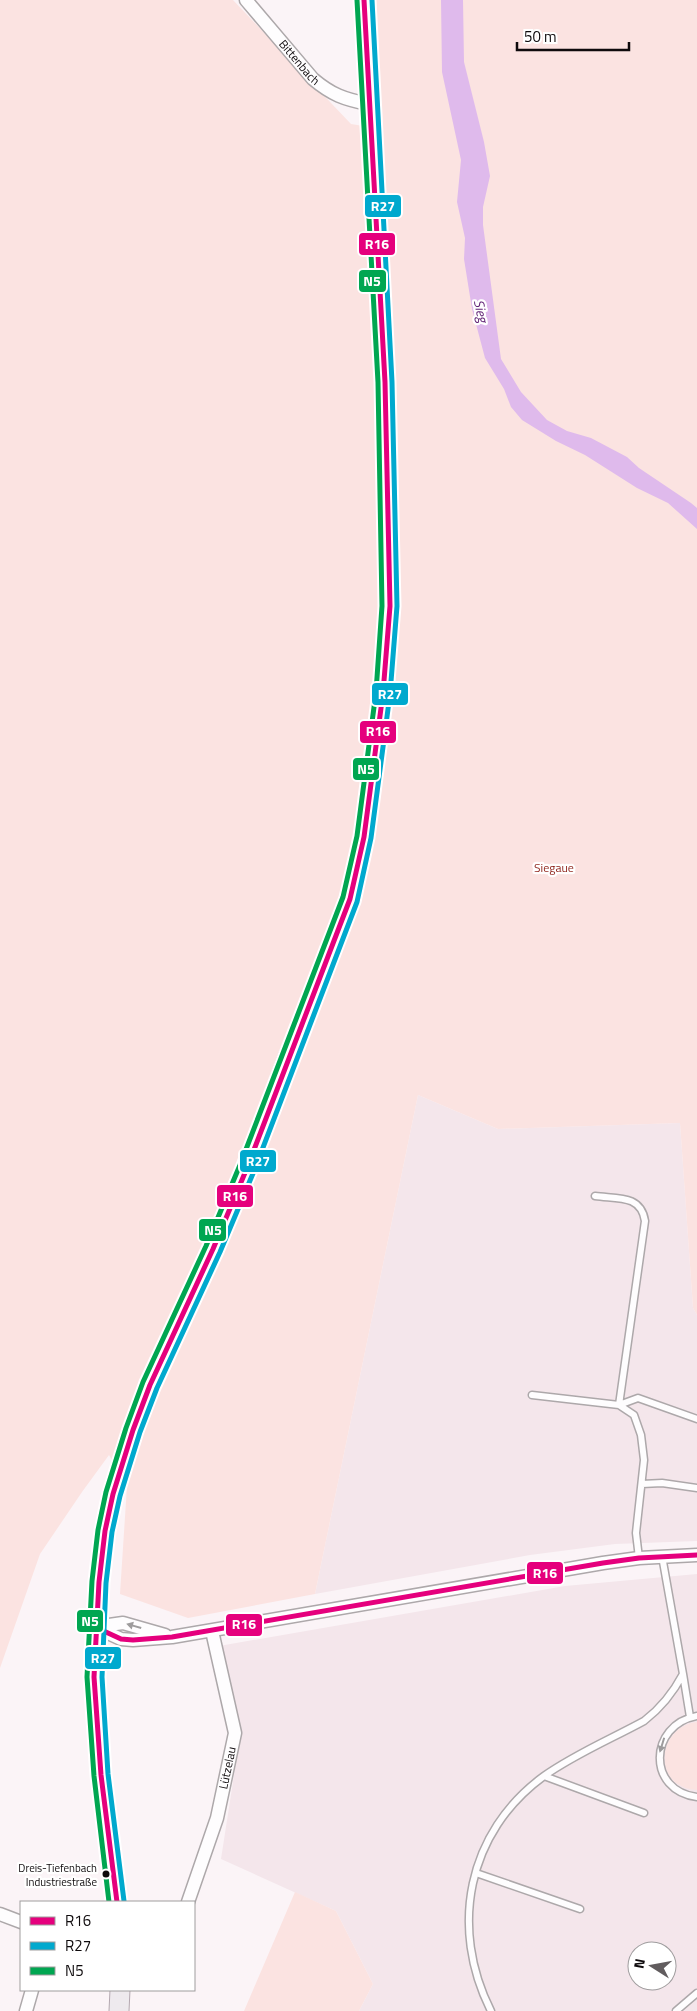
<svg xmlns="http://www.w3.org/2000/svg" width="697" height="2011" viewBox="0 0 697 2011" font-family="'Titillium Web',sans-serif">
	<rect width="100%" height="100%" fill="#fbf4f7"/>
	<!-- built -->
	<path fill="#f4e6eb" fill-rule="evenodd" d="M418,1095L498,1129L680,1123L693,1308L697,1315V1541L615,1544L530,1555L315,1594Z
		M697,1574V2011H359L373,1984L336,1911L221,1859L241,1730L219,1646L565,1586ZM637,1951H667V1981H637Z"/>
	<!-- green -->
	<path fill="#fbe3e1" d="M0,0H233L351,124L382,129L376,0H697V1315L693,1308L680,1123L498,1129L418,1095L315,1594L188,1618L120,1594L127,1486L109,1455L82,1492L40,1554L0,1668Z
		M697,1722V1790C652,1788 656,1727 697,1722Z
		M295,1892L336,1911L373,1984L359,2011H244Z"/>
	<!-- water -->
	<path fill="#dfbaec" d="M441,0H463L464,62L484,142L490,176L483,207V225L501,359L521,392L547,420L567,431L591,438L627,457L639,468L691,503L697,508V529L668,503L637,488L585,455L556,441L522,420L511,407L504,389L485,358L472,309L464,259L465,238L457,202L461,160L442,72Z"/>
	<g fill="none" stroke-linecap="round" stroke-linejoin="round">
		<!-- service casing -->
		<g stroke="#ada8aa" stroke-width="9">
			<path id="service" d="M595,1196C616,1199 641,1194 645,1221L619,1405L638,1398L697,1419
				M532,1395L619,1405L634,1415L641,1435L644,1460L636,1533L639,1558
				M642,1484L662,1483L697,1488
				M683,1674L690,1717
				M697,1716C648,1725 647,1791 697,1797
				M544,1776L644,1813
				M476,1873L580,1909
				M491,2011C449,1928 467,1832 544,1776C575,1754 611,1739 644,1721C661,1708 673,1693 683,1674L662,1556
				M676,2011L697,1993"/>
		</g>
		<!-- minor casing -->
		<g stroke="#ada8aa" stroke-width="15">
			<g id="minor">
				<path id="s1" d="M246,0L313,79C332,95 344,99 368,104"/>
				<path d="M95,1627L121,1639L133,1640L172,1637L603,1563L639,1558L697,1555"/>
				<path d="M95,1627L123,1623L165,1635"/>
				<path id="s2" d="M188,1902L217,1818L235,1733L212,1631"/>
				<path d="M0,1914L21,1922"/>
				<path d="M26,2011L32,1990"/>
			</g>
		</g>
		<!-- primary casing -->
		<g stroke="#b4a8b0" stroke-width="21">
			<path id="primary" d="M117,1902L101,1775L94,1677L99,1582L105,1531L113,1494L133,1430L150,1385L213,1249L247,1168L287,1060L324,970L350,899L364,837L383,693L390,606L385,382L364,0
				M119,2011L120,1990"/>
		</g>
		<!-- service -->
		<use href="#service" stroke="#fefdfe" stroke-width="6"/>
		<!-- minor -->
		<use href="#minor" stroke="#fefdfe" stroke-width="12"/>
		<!-- primary -->
		<use href="#primary" stroke="#eeeaee" stroke-width="19"/>
		<!-- bus-1 casing -->
		<g stroke="#fff" stroke-width="9">
			<path id="bus-1" d="M95,1627L121,1639L133,1640L172,1637L603,1563L639,1558L697,1555
				M117,1902L101,1775L94,1677L99,1582L105,1531L113,1494L133,1430L150,1385L213,1249L247,1168L350,899L364,837L383,693L390,606L385,382L364,0"/>
		</g>
		<!-- bus-2 casing -->
		<g stroke="#fff" stroke-width="9">
			<path id="bus-2" d="M124,1901L108,1774L102,1677L106,1583L112,1532L120,1496L140,1432L157,1388L220,1252L254,1171L357,902L371,838L390,694L397,606L392,382L372,0"/>
		</g>
		<!-- bus-3 casing -->
		<g stroke="#fff" stroke-width="9">
			<path id="bus-3" d="M109,1902L94,1776L87,1677L92,1581L98,1530L106,1492L126,1428L143,1382L206,1246L240,1165L343,897L357,836L376,692L382,606L378,382L357,0"/>
		</g>
		<!-- bus-1 -->
		<use href="#bus-1" stroke="#e5007d" stroke-width="5"/>
		<!-- bus-2 -->
		<use href="#bus-2" stroke="#00a9ce" stroke-width="5"/>
		<!-- bus-3 -->
		<use href="#bus-3" stroke="#00a651" stroke-width="5"/>
	</g>
	<!-- one-way arrows -->
	<defs><path id="oneway-solid" d="M-6-.8H1V-3.2L6.5 0L1 3.2V.8H-6Z" transform="scale(1.25)"/></defs>
	<g fill="#9e9c9d">
		<use href="#oneway-solid" transform="translate(134 1626) rotate(-164)"/>
		<use href="#oneway-solid" transform="translate(662 1745) rotate(107)"/>
	</g>
	<!-- markers -->
	<circle fill="#0e0a0c" stroke="#fff" stroke-width="2" cx="106" cy="1874" r="4.5"/>
	<g text-anchor="middle" stroke-width="4.5" stroke-linejoin="round" paint-order="stroke">
		<!-- bus labels -->
		<g font-size="11" fill="#0e0a0c" stroke="#fff" text-anchor="end">
			<text x="97" y="1872">Dreis-Tiefenbach<tspan x="97" dy="14">Industriestraße</tspan></text>
		</g>
		<!-- street labels -->
		<g font-size="12" fill="#0e0a0c" stroke="#fff">
			<text dy="4" stroke="none"><textPath href="#s1" startOffset="82">Bittenbach</textPath></text>
			<text dy="4" stroke="none"><textPath href="#s2" startOffset="140">Lützelau</textPath></text>
		</g>
		<!-- park labels -->
		<g font-size="12" fill="#8f261d" stroke="#fff">
			<text x="554" y="872">Siegaue</text>
		</g>
		<!-- water labels -->
		<g font-size="14" font-style="italic" fill="#5f2174" stroke="#fff">
			<text transform="translate(481 311) rotate(78)" y="5">Sieg</text>
		</g>
	</g>
	<g stroke="#fff" stroke-width="2">
		<rect x="364" y="194" width="38" height="24" rx="5" fill="#00a9ce"/>
		<rect x="358" y="232" width="38" height="24" rx="5" fill="#e5007d"/>
		<rect x="358" y="269" width="29" height="24" rx="5" fill="#00a651"/>
		<rect x="371" y="682" width="38" height="24" rx="5" fill="#00a9ce"/>
		<rect x="359" y="720" width="38" height="24" rx="5" fill="#e5007d"/>
		<rect x="352" y="757" width="28" height="24" rx="5" fill="#00a651"/>
		<rect x="239" y="1149" width="38" height="24" rx="5" fill="#00a9ce"/>
		<rect x="216" y="1184" width="38" height="24" rx="5" fill="#e5007d"/>
		<rect x="198" y="1218" width="29" height="24" rx="5" fill="#00a651"/>
		<rect x="526" y="1561" width="38" height="24" rx="5" fill="#e5007d"/>
		<rect x="76" y="1609" width="28" height="24" rx="5" fill="#00a651"/>
		<rect x="225" y="1613" width="38" height="24" rx="5" fill="#e5007d"/>
		<rect x="84" y="1646" width="38" height="24" rx="5" fill="#00a9ce"/>
	</g>
	<g font-size="14" text-anchor="middle" font-weight="bold" fill="#fff">
		<text x="383" y="211">R27</text>
		<text x="377" y="249">R16</text>
		<text x="372" y="286">N5</text>
		<text x="390" y="699">R27</text>
		<text x="378" y="736">R16</text>
		<text x="366" y="774">N5</text>
		<text x="258" y="1166">R27</text>
		<text x="235" y="1201">R16</text>
		<text x="213" y="1235">N5</text>
		<text x="545" y="1578">R16</text>
		<text x="90" y="1626">N5</text>
		<text x="244" y="1629">R16</text>
		<text x="103" y="1663">R27</text>
	</g>
	<!-- legend -->
	<rect x="20" y="1901" width="175" height="90" fill="#ffffff" stroke="#9f9d9e"/>
	<rect x="30" y="1917" width="25" height="8" fill="#e5007d" stroke="#9f9d9e"/>
	<text x="65" y="1926" font-size="15" fill="#0e0a0c">R16</text>
	<rect x="30" y="1942" width="25" height="8" fill="#00a9ce" stroke="#9f9d9e"/>
	<text x="65" y="1951" font-size="15" fill="#0e0a0c">R27</text>
	<rect x="30" y="1967" width="25" height="8" fill="#00a651" stroke="#9f9d9e"/>
	<text x="65" y="1976" font-size="15" fill="#0e0a0c">N5</text>
	<!-- north arrow -->
	<g transform="translate(652 1966) rotate(281)"><circle r="24" fill="#ffffff" stroke="#9f9d9e"/>
	<path d="M0-4L9 19L0 12L-9 19Z" fill="#615c5e"/>
	<text y="-8" font-size="14" font-weight="bold" text-anchor="middle" fill="#0e0a0c">N</text>
	</g>
	<!-- scale -->
	<path d="M517 42v8h112v-8" fill="none" stroke="#0e0a0c" stroke-width="2.5"/>
	<text x="524" y="42" font-size="15" fill="#0e0a0c" stroke="#ffffff" stroke-width="4" paint-order="stroke">50 m</text>
</svg>
